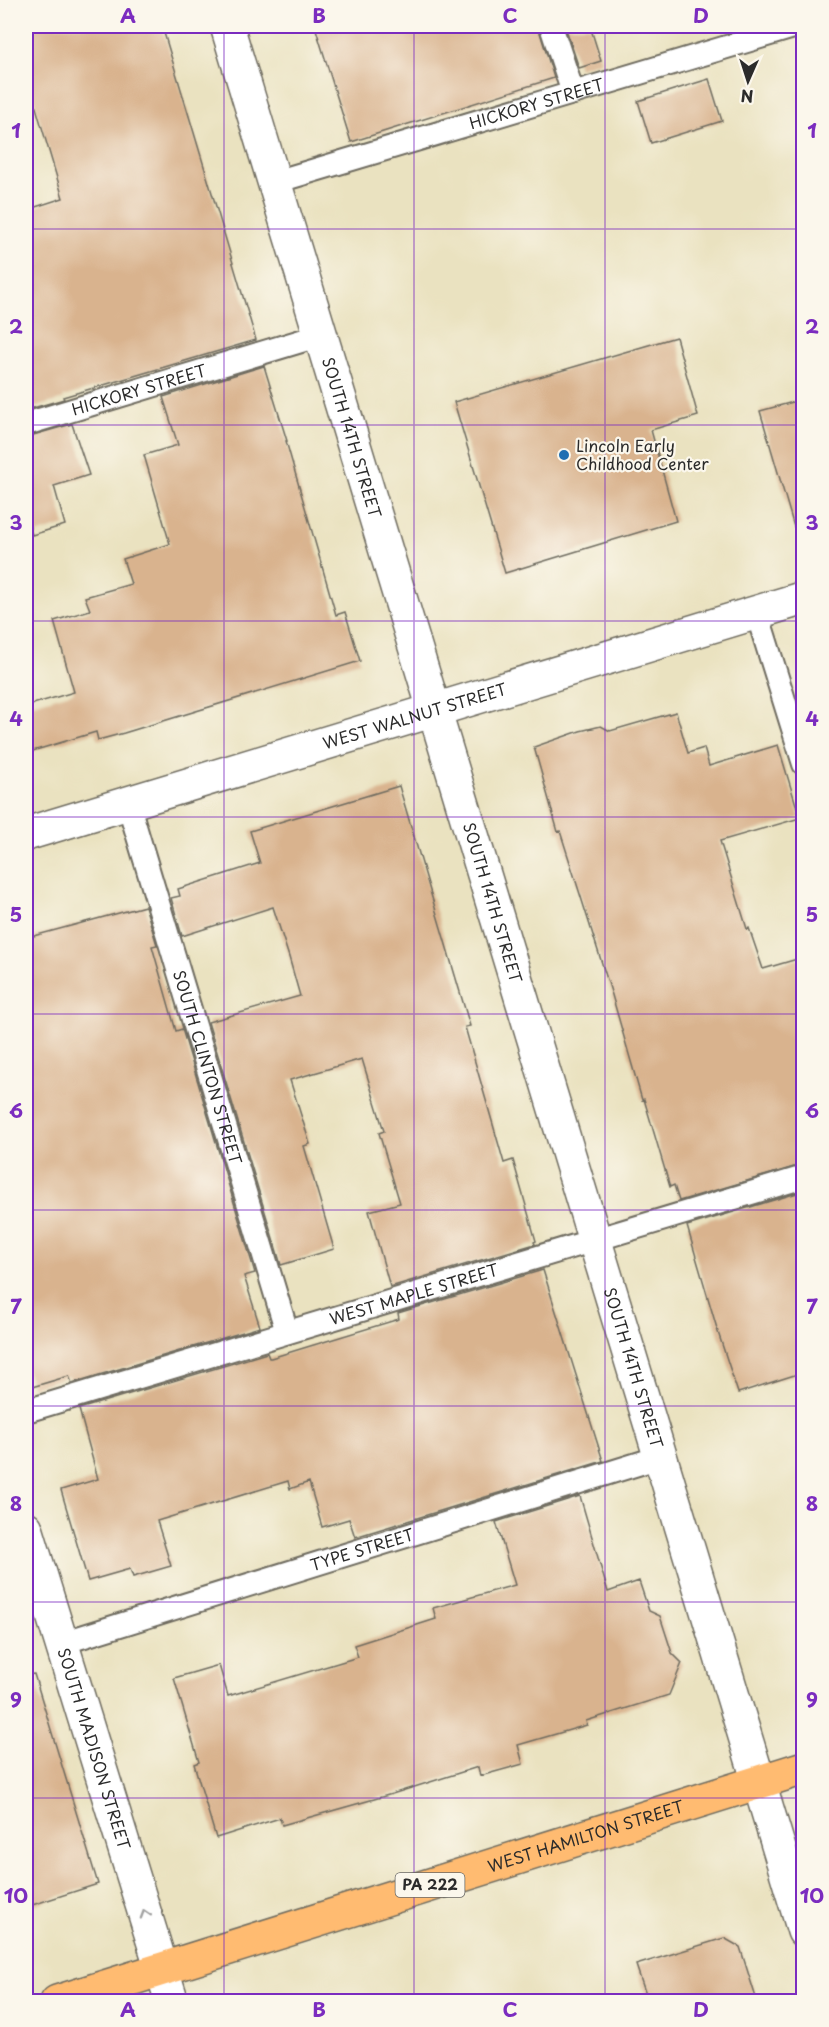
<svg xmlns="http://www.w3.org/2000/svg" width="829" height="2027" viewBox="0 0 829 2027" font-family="'Playpen Sans',sans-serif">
	<rect width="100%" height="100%" fill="#fbf7ec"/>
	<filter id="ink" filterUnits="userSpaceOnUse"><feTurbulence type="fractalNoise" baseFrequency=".0167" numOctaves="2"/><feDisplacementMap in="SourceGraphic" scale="12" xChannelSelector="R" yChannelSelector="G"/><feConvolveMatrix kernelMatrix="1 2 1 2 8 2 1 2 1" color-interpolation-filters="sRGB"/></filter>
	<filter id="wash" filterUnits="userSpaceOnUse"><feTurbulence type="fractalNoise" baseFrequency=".008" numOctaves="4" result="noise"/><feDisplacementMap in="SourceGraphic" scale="24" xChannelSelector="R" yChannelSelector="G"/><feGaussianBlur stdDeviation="1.35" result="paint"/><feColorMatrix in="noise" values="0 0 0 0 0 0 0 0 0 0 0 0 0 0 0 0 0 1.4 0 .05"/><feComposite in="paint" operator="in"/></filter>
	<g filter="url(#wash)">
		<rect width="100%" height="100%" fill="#eae2c0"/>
		<g id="blocks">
			<!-- building -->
			<path fill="#d9b38e" d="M26,26H162L256,340L63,397L64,399L26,410V210L63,198L26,74Z
				M315,26H538L554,78L351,142Z
				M565,26H590L601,61L579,68Z
				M709,79L722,121L651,143L638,101Z
				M676,337L698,416L651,430L676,521L505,573L454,402Z
				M264,366L287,441H286L336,615L345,612L360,661L124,733L98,740L96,732L26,753V706L74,692L54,621L90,610L85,597L131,584L123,559L170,544L144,455L178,445L163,397Z
				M804,399V526L794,527L760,411Z
				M72,424L89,475L54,486L65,525L32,535L26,512V437Z
				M676,712L688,753L704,748L709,766L778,745L800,818L720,841L747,929L749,928L763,969L804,957V1164L679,1201L674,1185L670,1187L644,1099L642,1100L612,995L560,831L558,832L534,747L580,731L601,726L610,731Z
				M399,786L470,1026L465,1027L504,1163L513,1160L536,1241L534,1242L535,1244L390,1287L369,1211L400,1203L379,1133L384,1131L362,1059L290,1080L310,1144L304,1146L334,1249L281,1265L208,1022L300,996L289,957L273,907L182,936L171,898L180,896L178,889L260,863L250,831Z
				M145,906L157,945L152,946L176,1031L182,1029L255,1273L244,1276L260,1327L72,1383L69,1376L32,1387L26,1368V938Z
				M804,1191V1372L738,1393L718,1332L687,1226Z
				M543,1270L603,1461L355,1537L349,1519L322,1527L309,1482L290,1489L288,1481L157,1521L171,1566L133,1577L130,1569L88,1581L61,1490L98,1479L79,1409L267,1353L269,1358H271L399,1319L398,1313Z
				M580,1496L608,1592L639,1581L649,1611L660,1616L672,1653L682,1663L669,1695L586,1721L587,1725L518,1745L523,1764L480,1776L478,1767L392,1794L282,1825L280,1818L216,1838L194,1764L199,1762L174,1678L219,1665L228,1696L358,1657L354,1645L436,1619L433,1608L515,1585L496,1522Z
				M34,1674L98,1884L26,1907V1675Z
				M724,1938L740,1947L757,2001H648L636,1965Z"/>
		</g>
	</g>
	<g filter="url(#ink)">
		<use href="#blocks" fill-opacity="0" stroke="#6e6b5f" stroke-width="1.5"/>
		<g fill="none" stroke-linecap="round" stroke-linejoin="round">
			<!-- service casing -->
			<g stroke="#6e6b5f" stroke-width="26">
				<g id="service">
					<path d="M551,26L573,93"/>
					<path id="s1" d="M275,182L797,26"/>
					<path id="s2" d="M26,424L321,335"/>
					<path d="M757,613L804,764"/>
					<path id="s3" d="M128,803L287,1332"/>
					<path id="s4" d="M26,1411L804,1177"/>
					<path id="s5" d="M62,1643L660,1457"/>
				</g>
			</g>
			<!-- minor casing -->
			<g stroke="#6e6b5f" stroke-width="36">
				<g id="minor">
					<path id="s6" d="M227,26L804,1931"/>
					<path id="s7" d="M26,1528L172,2002"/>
				</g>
			</g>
			<!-- tertiary casing -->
			<g stroke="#6e6b5f" stroke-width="36">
				<g id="tertiary">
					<path id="s8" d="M26,834L804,598"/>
				</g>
			</g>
			<!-- primary casing -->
			<g stroke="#6e6b5f" stroke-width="36">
				<g id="primary">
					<path id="s9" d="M57,2002L804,1768"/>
				</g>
			</g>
			<!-- service -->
			<use href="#service" stroke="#fff" stroke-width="22"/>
			<!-- minor -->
			<use href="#minor" stroke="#fff" stroke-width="33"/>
			<!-- tertiary -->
			<use href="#tertiary" stroke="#fff" stroke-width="33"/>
			<!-- primary -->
			<use href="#primary" stroke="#ffbb71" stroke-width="33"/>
		</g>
		<!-- one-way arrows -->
		<defs><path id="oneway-chevron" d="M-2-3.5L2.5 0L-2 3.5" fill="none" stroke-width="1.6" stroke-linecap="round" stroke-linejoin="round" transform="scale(1.5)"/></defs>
		<use stroke="#a0a0a0" href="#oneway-chevron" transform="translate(145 1914) rotate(-107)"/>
	</g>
	<!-- grid -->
	<path fill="none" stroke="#7b2cbf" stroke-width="1.5" stroke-opacity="0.55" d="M224,26V2002M414,26V2002M605,26V2002M26,229H804M26,425H804M26,621H804M26,817H804M26,1014H804M26,1210H804M26,1406H804M26,1602H804M26,1798H804"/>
	<!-- markers -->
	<circle fill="#1f6fb2" stroke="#fbf7ec" stroke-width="2" cx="564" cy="455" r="6"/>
	<g text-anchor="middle" stroke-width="4.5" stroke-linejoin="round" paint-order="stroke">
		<!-- shield labels -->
		<rect fill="#fbf7ec" stroke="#696865" stroke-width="1.5" x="395.5" y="1873" width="69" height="24" rx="4.5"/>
		<g font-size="15" font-weight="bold" fill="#2b2b2b">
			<text x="430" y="1890">PA 222</text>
		</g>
		<!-- street labels -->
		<g font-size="16" fill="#2b2b2b" stroke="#fbf7ec">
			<text dy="6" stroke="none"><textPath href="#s1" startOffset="273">HICKORY STREET</textPath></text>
			<text dy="6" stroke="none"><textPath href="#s2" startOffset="118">HICKORY STREET</textPath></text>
			<text dy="6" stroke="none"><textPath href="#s6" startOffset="430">SOUTH 14TH STREET</textPath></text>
			<text dy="6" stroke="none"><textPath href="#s8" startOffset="406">WEST WALNUT STREET</textPath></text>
			<text dy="6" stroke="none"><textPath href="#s6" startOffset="916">SOUTH 14TH STREET</textPath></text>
			<text dy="6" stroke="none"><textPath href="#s3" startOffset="276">SOUTH CLINTON STREET</textPath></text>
			<text dy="6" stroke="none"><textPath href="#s4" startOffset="405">WEST MAPLE STREET</textPath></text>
			<text dy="6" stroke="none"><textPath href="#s6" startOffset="1402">SOUTH 14TH STREET</textPath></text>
			<text dy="6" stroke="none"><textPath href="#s5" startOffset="314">TYPE STREET</textPath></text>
			<text dy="6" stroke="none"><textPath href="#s7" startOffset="231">SOUTH MADISON STREET</textPath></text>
			<text dy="6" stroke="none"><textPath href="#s9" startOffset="554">WEST HAMILTON STREET</textPath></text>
		</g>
		<!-- poi labels -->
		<g font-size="16" fill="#2b2b2b" stroke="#fbf7ec" text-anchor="start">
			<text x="576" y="452">Lincoln Early<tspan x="576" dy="18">Childhood Center</tspan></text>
		</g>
	</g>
	<!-- margin -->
	<rect width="829" height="2027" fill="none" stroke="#fbf7ec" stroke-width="66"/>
	<!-- north arrow -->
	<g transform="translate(748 81) rotate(183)" stroke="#fbf7ec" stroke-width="4.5" paint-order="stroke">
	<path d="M0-4.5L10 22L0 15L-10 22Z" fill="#2b2b2b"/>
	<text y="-9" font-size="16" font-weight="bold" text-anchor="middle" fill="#2b2b2b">N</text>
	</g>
	<rect x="33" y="33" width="763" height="1961" fill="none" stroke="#7b2cbf" stroke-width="2"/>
	<g font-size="20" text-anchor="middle" font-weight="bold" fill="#7b2cbf">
		<text x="128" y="23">A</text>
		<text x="319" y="23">B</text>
		<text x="510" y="23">C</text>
		<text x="701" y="23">D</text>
		<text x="16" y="138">1</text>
		<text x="812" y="138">1</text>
		<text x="16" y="334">2</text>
		<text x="812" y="334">2</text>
		<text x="16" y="530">3</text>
		<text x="812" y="530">3</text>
		<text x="16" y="726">4</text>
		<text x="812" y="726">4</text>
		<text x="16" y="922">5</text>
		<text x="812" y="922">5</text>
		<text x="16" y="1118">6</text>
		<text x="812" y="1118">6</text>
		<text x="16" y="1314">7</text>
		<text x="812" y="1314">7</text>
		<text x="16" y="1511">8</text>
		<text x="812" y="1511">8</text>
		<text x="16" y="1707">9</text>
		<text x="812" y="1707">9</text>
		<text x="16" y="1903">10</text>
		<text x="812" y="1903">10</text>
		<text x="128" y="2017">A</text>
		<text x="319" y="2017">B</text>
		<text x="510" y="2017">C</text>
		<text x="701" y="2017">D</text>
	</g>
</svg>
